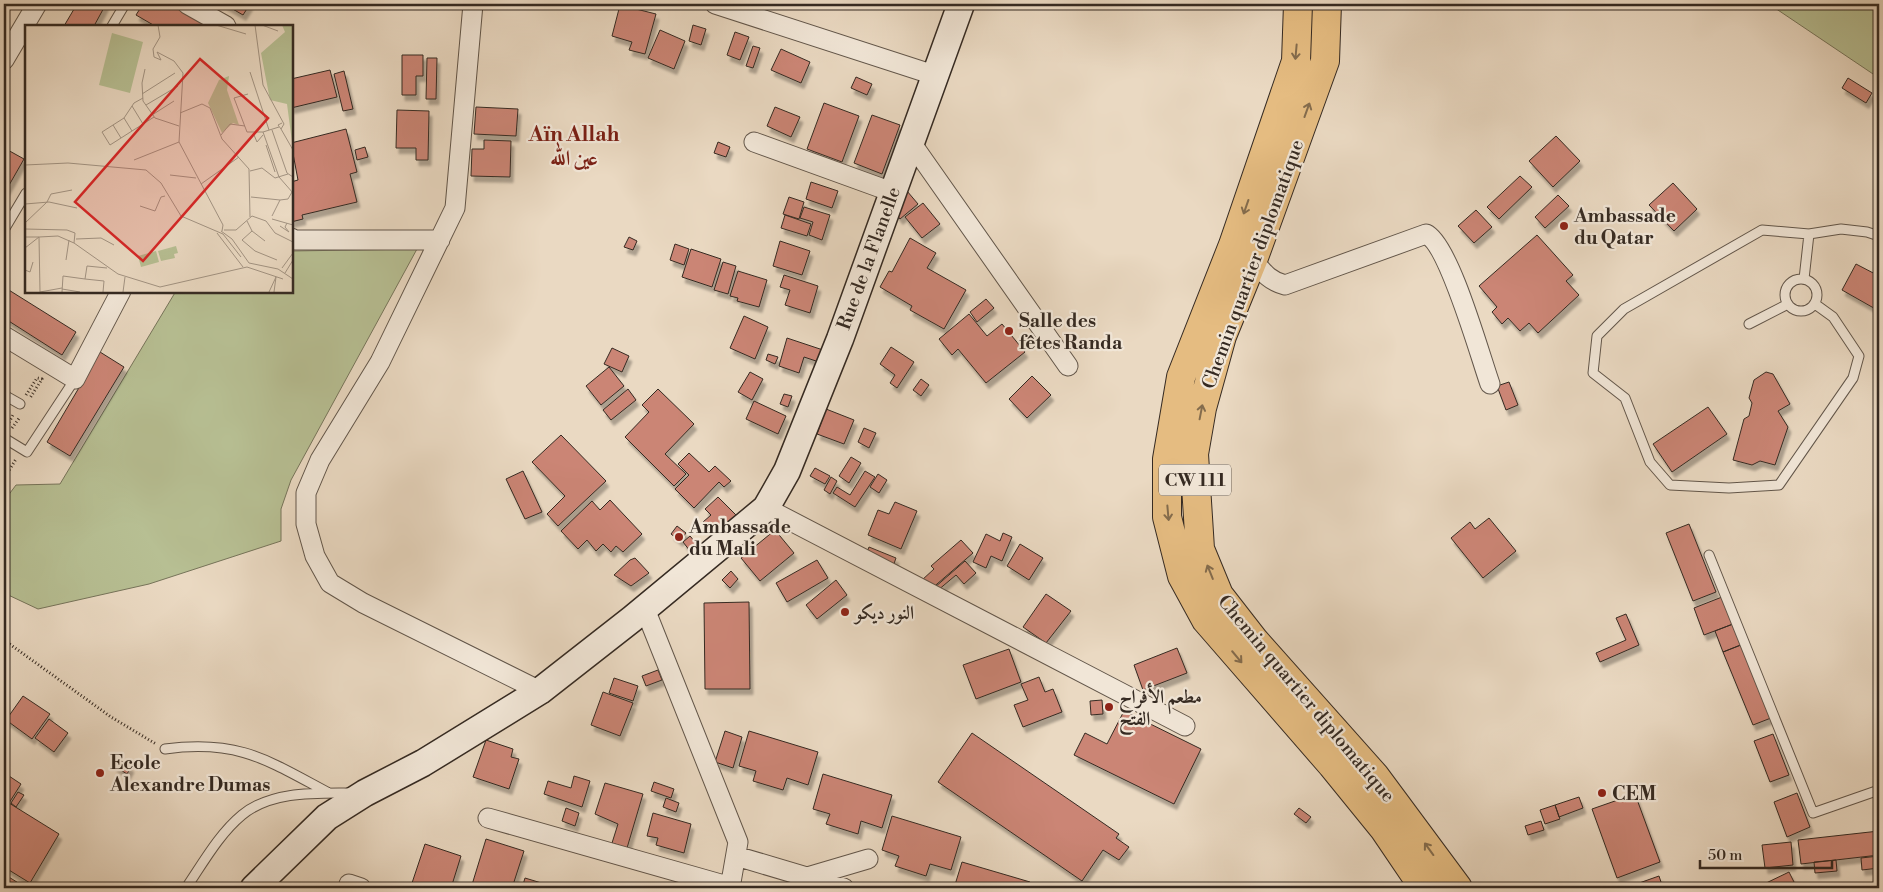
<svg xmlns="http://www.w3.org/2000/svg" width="1883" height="892" viewBox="0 0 1883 892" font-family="'Libre Bodoni',Amiri,serif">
	<defs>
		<filter id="shadow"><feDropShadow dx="3" dy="5.5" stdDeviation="1" flood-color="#0004"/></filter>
	</defs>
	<rect width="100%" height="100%" fill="#ead9c2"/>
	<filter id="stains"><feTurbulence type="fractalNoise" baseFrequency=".004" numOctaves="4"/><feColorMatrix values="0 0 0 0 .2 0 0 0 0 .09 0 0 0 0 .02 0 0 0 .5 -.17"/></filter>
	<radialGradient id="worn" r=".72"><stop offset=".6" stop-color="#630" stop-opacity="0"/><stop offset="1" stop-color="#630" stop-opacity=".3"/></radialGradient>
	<!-- green -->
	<path fill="#b7bf93" stroke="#76745a" d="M1769,4H1879V78Z
		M417,249L291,480L281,509V541L149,584L38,609L4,593V501L16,485L60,484L176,291H291V251Z"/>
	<!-- building -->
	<path fill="#cb8575" stroke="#352a22" filter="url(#shadow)" d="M77,4H106L94,26H64Z
		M143,4H172L212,26H155L136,15Z
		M224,4H250L243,15Z
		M620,5L656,14L645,54L629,50L632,42L612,36Z
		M693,25L706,29L701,45L689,41Z
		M660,30L685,41L674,69L648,58Z
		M735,32L749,37L740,60L727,55Z
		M753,46L760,48L753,68L746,66Z
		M781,49L810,62L801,83L771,70Z
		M402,55H423V76H416V95H402Z
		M427,58H437L436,99H426Z
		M330,70L337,97L291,108V79Z
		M344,71L353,109L343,111L334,74Z
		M856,77L872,84L867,95L851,88Z
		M1848,78L1872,93L1866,103L1842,88Z
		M824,103L859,116L842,162L807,149Z
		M476,107L518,109L516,136L474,134Z
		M775,107L800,117L791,137L767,126Z
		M397,110L429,111L428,160H416V148H396Z
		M872,115L900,125L882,174L854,163Z
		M346,129L357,172L350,174L357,202L302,215L303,219L291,222V182L298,180L291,143Z
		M1556,136L1580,161L1553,187L1529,161Z
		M484,140L511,141L510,177L471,176L472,149H484Z
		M718,142L730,147L726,157L714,153Z
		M365,147L368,157L357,160L355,150Z
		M6,149L24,159L4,194V154Z
		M1520,176L1532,187L1499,219L1487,207Z
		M811,182L838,191L832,208L806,199Z
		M1673,183L1697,209L1674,231L1649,205Z
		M907,191L918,204L900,219L889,205Z
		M1558,195L1569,206L1545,228L1535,217Z
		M789,197L804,202L799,219L783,214Z
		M923,203L940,224L922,238L905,217Z
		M804,207L830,215L822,240L809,235L813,222L800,218Z
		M1476,210L1492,227L1474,243L1458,226Z
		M785,215L811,224L807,236L781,228Z
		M1537,235L1573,275L1566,281L1579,295L1538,333L1529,323L1520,331L1508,318L1502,324L1492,312L1497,307L1479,286Z
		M629,237L637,241L633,250L624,247Z
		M910,238L936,253L927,268L966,290L944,329L910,310L912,306L880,287L889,271L892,272Z
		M780,241L810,251L802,275L773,266Z
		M675,244L689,249L684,265L670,260Z
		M691,249L721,259L712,287L682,277Z
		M723,262L736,266L728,294L714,290Z
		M1856,264L1879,276V311L1842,290Z
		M738,271L767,280L759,307L737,301L738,298L730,296Z
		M784,275L818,286L810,313L785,305L790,290L780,287Z
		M4,287L76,332L62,355L4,318Z
		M986,299L994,308L977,322L970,312Z
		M969,314L987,336L1002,324L1025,352L986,383L958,349L952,355L939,339Z
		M744,316L768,327L755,359L730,348Z
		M787,338L823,350L819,362L804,357L799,373L779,366Z
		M891,347L914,362L897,388L890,383L895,375L880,364Z
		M612,348L629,356L622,372L604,364Z
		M100,352L124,367L70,456L47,442Z
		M768,354L778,357L775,364L766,360Z
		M609,367L624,386L601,405L586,386Z
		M750,372L763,379L752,400L738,392Z
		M1766,372L1773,374L1790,404L1778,411L1788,427L1775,465L1760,461L1752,465L1733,460L1744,419L1749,416L1752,403L1749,398L1754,380Z
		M1032,376L1051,395L1027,418L1009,399Z
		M921,379L929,385L921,396L913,390Z
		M1509,382L1518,405L1506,410L1497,386Z
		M628,389L636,400L611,420L603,410Z
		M658,389L694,424L665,454L686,474L674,486L625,437L649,412L642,405Z
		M784,394L792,396L788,407L780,404Z
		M754,401L786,416L778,434L746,419Z
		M1708,407L1727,434L1672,472L1653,444Z
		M826,409L854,420L844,444L817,434Z
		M864,428L876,433L869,448L858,442Z
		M561,435L606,481L558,526L547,514L565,496L532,462Z
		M689,453L709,472L715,466L731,481L724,487L719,482L694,508L675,489L689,475L678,464Z
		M851,457L861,463L849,483L839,476Z
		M815,468L830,476L825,484L810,476Z
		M523,471L542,512L525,519L506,479Z
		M865,471L875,477L855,507L833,493L837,487L850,495Z
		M878,474L887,480L879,493L870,487Z
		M831,477L837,481L830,494L824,490Z
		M718,497L738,517L717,537L703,522L711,515L705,509Z
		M610,500L642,534L623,552L616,546L611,552L603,544L596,551L587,540L578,549L561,531L592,501L600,510Z
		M895,502L917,511L901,549L868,535L878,510L889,514Z
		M1489,518L1516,551L1483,578L1451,538L1470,522L1475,529Z
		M1689,524L1716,592L1693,601L1666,533Z
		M677,526L686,533L680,541L671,534Z
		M775,530L794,553L760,581L741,558Z
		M1003,533L1012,537L1002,561L991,556L986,568L973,562L986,534L1000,541Z
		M690,536L698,545L690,551L683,542Z
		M961,540L973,553L930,590L922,580L934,569L931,566Z
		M1020,544L1043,558L1029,580L1007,566Z
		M869,547L896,558L892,569L865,557Z
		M635,558L649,573L631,586L614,575L630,560Z
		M817,560L828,578L787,602L776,583Z
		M965,561L976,573L964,584L956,575L937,591L934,588Z
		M731,571L738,579L730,588L722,580Z
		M836,580L847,595L817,619L806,605Z
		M1046,594L1071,611L1046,643L1023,627Z
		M1722,597L1733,624L1704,635L1694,608Z
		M749,602L750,689H705L704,603Z
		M1626,614L1639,645L1600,662L1596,653L1626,640L1616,618Z
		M1733,624L1741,645L1723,652L1715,631Z
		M1743,644L1771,718L1753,725L1723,652Z
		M1177,648L1187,673L1143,690L1134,665Z
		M1009,649L1021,682L976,699L963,665Z
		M658,670L662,680L646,686L642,676Z
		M1039,677L1045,692L1053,689L1062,712L1023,727L1014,705L1028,700L1021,684Z
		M614,678L638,686L633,701L609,693Z
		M603,692L633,703L620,736L591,725Z
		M23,696L50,714L32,739L6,720Z
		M1102,700L1103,714L1091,715L1090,701Z
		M1124,711L1201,749L1174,804L1074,755L1085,733L1107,744Z
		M49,719L68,733L54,752L35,738Z
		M725,731L742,737L733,768L715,762Z
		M749,731L818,752L808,785L787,778L783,790L753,781L756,771L739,766Z
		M972,733L1119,834L1116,838L1129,847L1119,860L1103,850L1082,881L938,782Z
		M1773,734L1789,775L1770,782L1754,741Z
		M486,740L513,749L511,757L519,759L509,789L473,777Z
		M118,759L131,767L127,774L114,766Z
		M823,774L892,795L882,828L861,821L858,834L826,824L830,814L813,809Z
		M9,776L21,784L9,803L59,834L30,883L4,867V786Z
		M574,776L590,781L582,807L544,794L548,781L571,788Z
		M654,782L674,789L671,798L651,791Z
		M605,783L643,794L627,848L612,843L618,824L595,814Z
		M18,792L24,795L16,807L11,803Z
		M1797,793L1810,827L1787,837L1774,802Z
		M1635,794L1660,862L1617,878L1592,809Z
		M1579,797L1583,808L1559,817L1555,805Z
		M666,798L679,803L676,812L663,807Z
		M1555,805L1560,819L1545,824L1540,810Z
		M566,808L579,813L575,826L562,821Z
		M1299,808L1311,817L1306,823L1294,814Z
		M653,813L691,824L684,853L656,845L658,838L647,836Z
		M892,816L961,837L951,870L930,864L926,876L895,866L899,856L882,850Z
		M1541,821L1544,830L1528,835L1525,826Z
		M1879,831V855L1801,864L1798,840Z
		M486,839L524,851L512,888H471Z
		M1791,842L1793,865L1765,868L1762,845Z
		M425,844L461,856L451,888H430L412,883Z
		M1879,856V868L1862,870L1861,858Z
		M1836,860L1837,871L1815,873L1814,862Z
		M962,862L1030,882L1028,888H954Z
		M1789,872L1797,888H1764L1762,885Z
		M4,874L20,884L17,888H4Z
		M1659,876L1663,888H1625Z
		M525,878L558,888H522Z"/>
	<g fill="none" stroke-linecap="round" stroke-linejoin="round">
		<!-- lane casing -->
		<g stroke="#62564a" stroke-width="11">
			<path id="lane" d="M112,26L125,4
				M4,230L26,193
				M1785 295a16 16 0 1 1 32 0a16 16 0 1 1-32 0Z
				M1804,279L1809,234
				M1815,304L1833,317L1859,356L1853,378L1779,485L1729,488L1670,485L1650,462L1625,398L1593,373L1597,336L1624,309L1762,230L1809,234L1841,229L1867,232L1879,236
				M1749,324L1788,304
				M4,395L20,404
				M4,438L27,452L75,379
				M1709,555L1813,813L1879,790
				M165,749C238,739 267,760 329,793
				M186,888C203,863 219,834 242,815C271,791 315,793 350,793"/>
		</g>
		<!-- street casing -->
		<g stroke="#62564a" stroke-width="21">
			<path id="street" d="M187,4L226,26
				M473,4L455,208L380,362L320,460L306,493V524L315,556L330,583L363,603L540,691
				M715,4L934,75
				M4,60L37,4
				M910,141L1068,366
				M754,142L892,192
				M291,238L295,240H440
				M1253,260C1263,272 1269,281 1285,285L1426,234C1449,244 1480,356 1490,384
				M4,336L75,379L121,291
				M766,508L1185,726
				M645,609L738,842L730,888
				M488,818L731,887
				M736,856L844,888
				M807,877L868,859
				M349,884L361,888"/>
		</g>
		<!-- secondary casing -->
		<g stroke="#352a22" stroke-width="29">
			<path id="secondary" d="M254,888L327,817L365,793L423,763L540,691L632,619L766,508L787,471L840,339L961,4"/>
		</g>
		<!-- highway casing -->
		<g stroke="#352a22" stroke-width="30">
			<path id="highway" d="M1298,4L1296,61L1233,245L1181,377L1167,459V517L1182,576L1206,620L1332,765L1384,829L1424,888
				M1327,4L1325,61L1253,260L1222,336L1202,408L1194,454L1200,549L1219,595L1254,640L1375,776L1458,888"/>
		</g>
		<!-- path -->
		<path stroke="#352a22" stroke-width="3" stroke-dasharray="1 2.5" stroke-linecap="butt" d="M26,395L37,378L42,379L30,398
			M4,421L8,424L13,415
			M12,428L20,417
			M4,479L16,459
			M4,640L111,717L156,744"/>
		<!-- lane -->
		<use href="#lane" stroke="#f1e6d7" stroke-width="9"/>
		<!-- street -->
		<use href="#street" stroke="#f1e6d7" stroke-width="19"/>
		<!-- secondary -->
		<use href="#secondary" stroke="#f1e6d7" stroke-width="26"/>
		<!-- highway -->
		<use href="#highway" stroke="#e5bc81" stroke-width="28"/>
	</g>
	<!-- one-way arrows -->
	<defs><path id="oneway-shaft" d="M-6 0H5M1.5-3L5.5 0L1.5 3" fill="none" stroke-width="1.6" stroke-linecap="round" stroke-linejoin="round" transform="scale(1.25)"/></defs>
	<g stroke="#846c4d">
		<use href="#oneway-shaft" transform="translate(1296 52) rotate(95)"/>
		<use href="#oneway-shaft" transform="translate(1307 110) rotate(-70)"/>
		<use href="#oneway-shaft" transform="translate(1246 207) rotate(109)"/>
		<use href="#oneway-shaft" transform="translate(1201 412) rotate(-79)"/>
		<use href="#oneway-shaft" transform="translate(1168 513) rotate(85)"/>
		<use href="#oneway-shaft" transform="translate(1210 572) rotate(-112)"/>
		<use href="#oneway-shaft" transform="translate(1237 657) rotate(50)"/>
		<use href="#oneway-shaft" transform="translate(1429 849) rotate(-126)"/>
	</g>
	<!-- markers -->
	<g fill="#8f2418" stroke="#f1e6d7" stroke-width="2">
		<circle cx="1564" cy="226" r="5"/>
		<circle cx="1009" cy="331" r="5"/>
		<circle cx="679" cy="537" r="5"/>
		<circle cx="845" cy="612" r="5"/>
		<circle cx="1109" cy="707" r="5"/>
		<circle cx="100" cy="773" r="5"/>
		<circle cx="1602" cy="793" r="5"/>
	</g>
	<g text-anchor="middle" stroke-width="4.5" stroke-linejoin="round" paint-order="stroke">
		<!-- shield labels -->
		<rect fill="#f1e6d7" stroke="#6d6258" stroke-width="1" x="1159" y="464.5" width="72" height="31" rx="4"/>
		<g font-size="18" font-weight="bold" fill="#352a22">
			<text x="1195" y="486">CW 111</text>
		</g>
		<!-- poi labels -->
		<g font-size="19" font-weight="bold" fill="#352a22" stroke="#f1e6d7" text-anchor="start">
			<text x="1574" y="222">Ambassade<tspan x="1574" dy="22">du Qatar</tspan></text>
			<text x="1019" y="327">Salle des<tspan x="1019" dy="22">fêtes Randa</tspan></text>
			<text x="689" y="533">Ambassade<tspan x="689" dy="22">du Mali</tspan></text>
			<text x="855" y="619">النور ديكو</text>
			<text x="1119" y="703">مطعم الأفراح<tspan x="1119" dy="22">الفتح</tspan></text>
			<text x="110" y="769">Ecole<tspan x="110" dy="22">Alexandre Dumas</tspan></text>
			<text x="1612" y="800">CEM</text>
		</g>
		<!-- street labels -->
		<g font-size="19" fill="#352a22" stroke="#f1e6d7">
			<text transform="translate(868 258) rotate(-70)" y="7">Rue de la Flanelle</text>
			<text transform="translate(1252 264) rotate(-70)" y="7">Chemin quartier diplomatique</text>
			<text transform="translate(1307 698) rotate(50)" y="7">Chemin quartier diplomatique</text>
		</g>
		<!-- quarter labels -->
		<g font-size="21" font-weight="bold" fill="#7a1f14" stroke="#f1e6d7">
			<text x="574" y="141">Aïn Allah<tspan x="574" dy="24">عين الله</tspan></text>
		</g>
	</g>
	<!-- overview -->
	<g transform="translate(25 25)">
		<rect width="268" height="268" fill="#ead9c2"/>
		<path d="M257,0H267V117L262,79L245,75L236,28L260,7ZM87,8L118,17L105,68L74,60ZM204,51L202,65L214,100L208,98L197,108L183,78L194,55ZM151,221L153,228L149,229L150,233L136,236L133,226ZM131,226L134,237L116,242L113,231Z" fill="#b7bf93"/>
		<path fill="none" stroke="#a29382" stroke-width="1" d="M133,0L135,12L128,24L129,32L136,35L132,27L149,36L158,48L154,117L198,200L197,206M191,0L221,9M230,0L238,60L259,99L256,104L253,100L257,98M237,0L253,6M120,44L117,58L118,76L130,93L154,101M225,47L244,105M117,69L150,48M223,69L209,73L222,107H238L254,102M118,73L109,78L99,93L77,107L85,120L129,92M121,80L153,61M107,81L118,99M155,88L177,79L185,83L197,114L224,144L225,192M127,90L149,76M99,93L107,106M88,100L96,113M256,104L268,125M247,105L262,148L268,152M238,107L254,152L268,168M196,110L205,99L220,101M229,110L232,117L238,110M241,120L250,147M109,135L154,117M0,140L43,138L121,145L136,158L156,191L198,209L216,232M225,146L237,143L250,153L263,149M145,150L171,153M176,159L214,132M226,172L255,175M0,179L24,177L52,183M115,181L130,186L136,172L140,171M247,191L255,175L263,174L267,167M247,194L268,200M222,196L227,206L240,216M0,198L22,177L26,169L47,165M255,201L264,207L260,202L262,198M0,204L42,205L50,208L49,218M199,205H211L227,191L241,196L250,208L268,217M196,206L207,214L224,238L253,244L268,254M227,206L217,215L230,226L252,235M192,208L218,242M0,212H14L15,267M51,214L76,213L89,220M0,223L14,212L33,211L49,218L93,249L135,262L222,242L258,254M41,235L44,215M257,243L268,228M0,245L5,247L8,237M260,248L268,235M60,254L79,256L78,267M37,264L55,267M15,267L37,263M37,267L38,251L60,254L62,241L82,243M98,267L100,252M244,267L251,252M249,267L251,252"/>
		<path fill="#d62828" fill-opacity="0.15" stroke="#d62828" stroke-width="2.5" d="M175,34L243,93L118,236L50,177Z"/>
		<rect width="268" height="268" fill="none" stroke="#352a22" stroke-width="2.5"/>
	</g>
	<!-- margin -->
	<rect width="1883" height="892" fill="none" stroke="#ead9c2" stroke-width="20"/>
	<rect x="5" y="5" width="1873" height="882" fill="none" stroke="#352a22" stroke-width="2.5"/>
	<rect x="10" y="10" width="1863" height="872" fill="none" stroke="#352a22"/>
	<!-- scale -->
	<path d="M1700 860v8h132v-8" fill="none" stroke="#352a22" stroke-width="2.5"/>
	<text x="1708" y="860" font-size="15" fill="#352a22" stroke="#f1e6d7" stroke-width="4" paint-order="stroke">50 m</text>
	<rect width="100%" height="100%" filter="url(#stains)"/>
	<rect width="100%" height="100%" fill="url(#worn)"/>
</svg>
